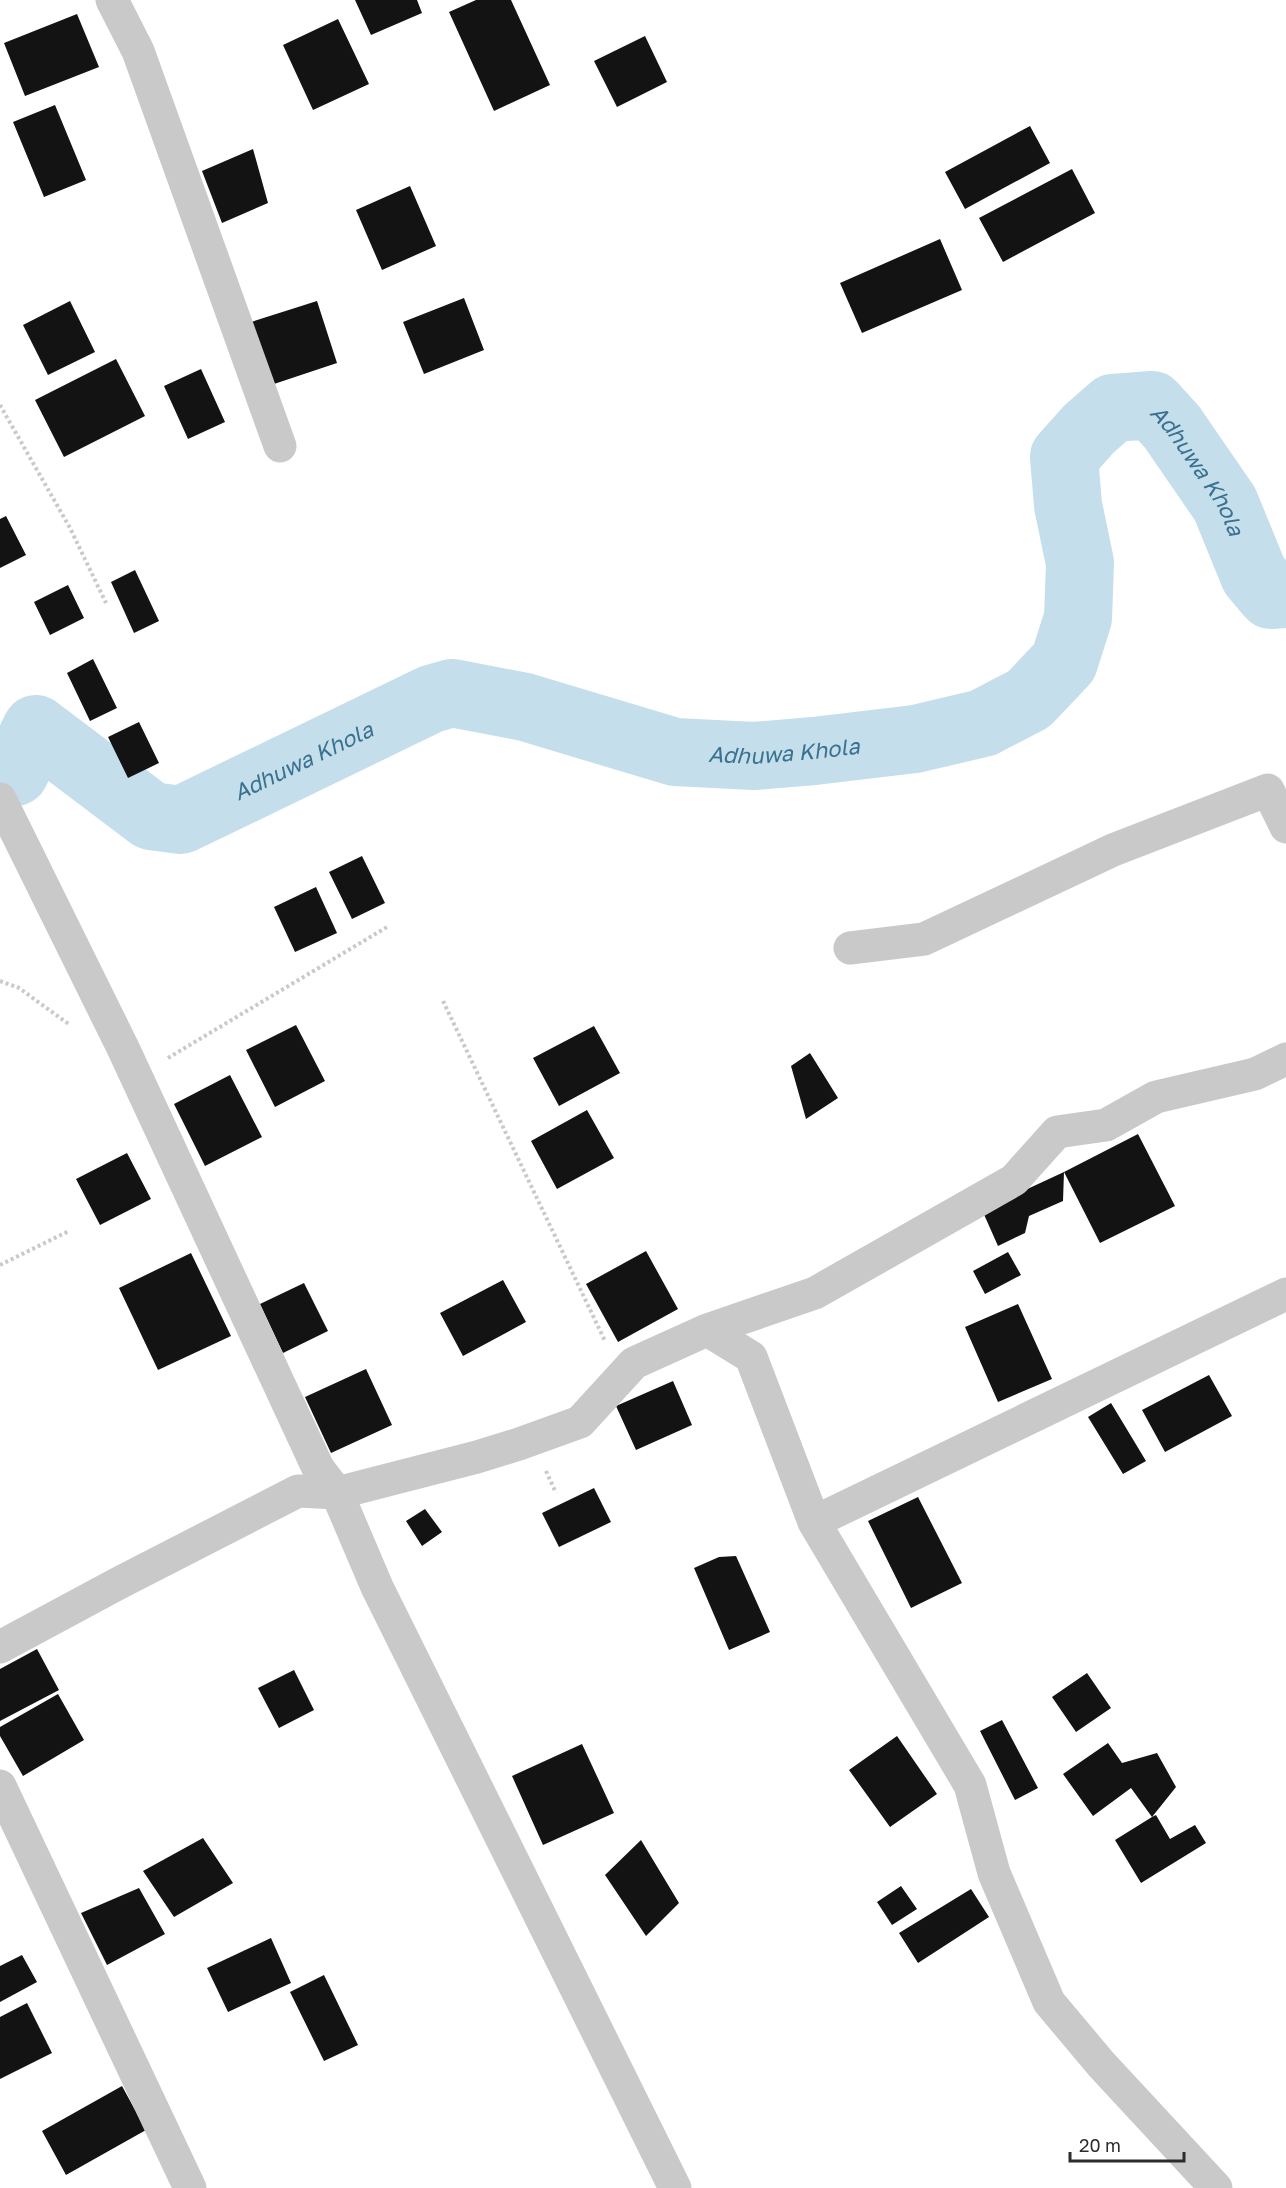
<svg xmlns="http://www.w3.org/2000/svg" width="1286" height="2188" viewBox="0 0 1286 2188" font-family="'Golos Text',sans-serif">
	<rect width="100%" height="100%" fill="#fff"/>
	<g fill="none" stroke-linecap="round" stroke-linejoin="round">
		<!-- river -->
		<path stroke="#c4deeb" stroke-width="68" id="s1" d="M15,772L36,729L151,816L181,820L431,699L452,693L525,707L675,752L754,756L814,751L915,739L983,723L1029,699L1064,662L1078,618L1080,563L1068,505L1064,457L1089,429L1113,408L1152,405L1172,427L1225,504L1254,575L1271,595L1286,594"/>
	</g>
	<!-- building -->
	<path fill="#131313" d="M355,0H417L422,13L371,35Z
		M476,0H511L550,85L494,111L449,12Z
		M77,14L99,67L25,96L4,43Z
		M338,19L369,84L313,110L283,45Z
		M645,36L667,82L617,107L594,61Z
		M55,105L86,180L44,197L13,122Z
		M1030,126L1050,163L965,209L945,172Z
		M253,149L268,203L222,223L202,171Z
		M1072,169L1095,213L1003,262L979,218Z
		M410,186L436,246L382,270L356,210Z
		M940,239L962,290L862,333L840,283Z
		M464,298L484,350L424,374L403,322Z
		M70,301L95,352L48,375L23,325Z
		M317,301L337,363L268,386L248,323Z
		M116,359L145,416L64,457L35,400Z
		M201,369L225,422L188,439L164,386Z
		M6,516L26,555L0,568V519Z
		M135,570L159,621L134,633L111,582Z
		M68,585L84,618L50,635L34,602Z
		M93,659L117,708L90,721L67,673Z
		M139,722L159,763L128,778L108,737Z
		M362,856L385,903L352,919L329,872Z
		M316,887L337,933L295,952L274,907Z
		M296,1025L325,1081L275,1107L246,1050Z
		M594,1026L620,1073L559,1106L533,1058Z
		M810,1053L838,1098L806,1119L791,1066Z
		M230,1075L262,1137L205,1166L174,1104Z
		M587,1110L614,1158L557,1189L531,1141Z
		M1138,1134L1175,1206L1100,1243L1064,1172Z
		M127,1153L151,1199L100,1225L76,1179Z
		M1064,1172L1063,1201L1029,1216L1025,1233L998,1246L982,1210Z
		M646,1251L678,1309L618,1342L586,1284Z
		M1008,1252L1021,1275L985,1294L973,1271Z
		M191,1253L231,1336L158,1370L119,1288Z
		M503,1280L526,1322L463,1356L440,1313Z
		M304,1283L328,1331L283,1353L260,1304Z
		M1018,1304L1052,1379L998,1402L965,1327Z
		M366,1369L392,1425L331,1453L305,1397Z
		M1209,1375L1232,1416L1165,1452L1142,1410Z
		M673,1381L692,1425L636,1450L616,1406Z
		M1111,1403L1146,1461L1123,1474L1088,1417Z
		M594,1488L611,1522L559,1547L542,1513Z
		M918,1497L962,1583L911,1608L868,1521Z
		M425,1509L442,1532L422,1546L406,1521Z
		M736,1556L770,1632L729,1650L694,1568L719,1557Z
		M37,1649L59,1690L0,1721V1669Z
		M294,1670L314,1710L279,1728L258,1688Z
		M1087,1673L1111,1708L1076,1732L1052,1697Z
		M58,1694L84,1740L23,1776L0,1736V1727Z
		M1002,1720L1038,1788L1015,1800L980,1731Z
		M897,1736L937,1794L890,1827L849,1770Z
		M1108,1743L1122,1763L1157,1753L1176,1787L1152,1817L1156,1815L1170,1839L1195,1825L1206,1843L1141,1883L1115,1840L1152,1817L1131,1788L1093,1816L1063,1774Z
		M582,1744L614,1813L543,1845L512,1776Z
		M203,1838L233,1883L174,1917L143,1871Z
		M641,1840L679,1903L646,1936L605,1875Z
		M901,1886L917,1909L892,1925L877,1902Z
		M139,1888L165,1934L107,1965L81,1913Z
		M971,1889L989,1917L918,1963L899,1933Z
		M271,1938L291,1983L228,2012L207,1968Z
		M22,1955L37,1982L0,2002V1966Z
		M324,1975L358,2045L324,2061L290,1992Z
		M27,2003L52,2053L0,2079V2017Z
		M122,2086L146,2130L66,2175L42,2131Z"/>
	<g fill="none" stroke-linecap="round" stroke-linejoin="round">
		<!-- path -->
		<path stroke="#c9c9c9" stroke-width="4" stroke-dasharray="3 3" stroke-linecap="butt" d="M0,405L70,528L106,603
			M0,981L19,988L70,1025
			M443,1001L605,1341
			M168,1058L387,927
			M0,1265L69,1231
			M546,1471L556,1493"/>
		<!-- minor -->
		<path stroke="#c9c9c9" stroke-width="33" d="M112,0L138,51L280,446
			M0,799L123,1048L318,1468L337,1493L377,1587L675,2188
			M850,948L924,939L1113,850L1268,790L1286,827
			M707,1330L815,1293L1014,1180L1057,1132L1106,1125L1156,1097L1255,1074L1286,1059
			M814,1522L1286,1294
			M0,1647L119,1583L298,1491L337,1493L477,1457L519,1444L580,1422L634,1363L707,1330L751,1357L814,1522L970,1785L994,1873L1049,2002L1101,2064L1216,2188
			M0,1786L190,2188"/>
	</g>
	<g text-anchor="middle" stroke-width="6" stroke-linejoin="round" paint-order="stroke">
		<!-- water labels -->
		<g font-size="22" font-style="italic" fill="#39718f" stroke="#fff">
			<text dy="8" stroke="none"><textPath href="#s1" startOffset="1564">Adhuwa Khola</textPath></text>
			<text dy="8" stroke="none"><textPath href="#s1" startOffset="862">Adhuwa Khola</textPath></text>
			<text dy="8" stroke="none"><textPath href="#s1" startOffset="358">Adhuwa Khola</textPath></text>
		</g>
	</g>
	<!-- scale -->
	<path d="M1070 2152v9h114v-9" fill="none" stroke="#2c2c2c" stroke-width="3"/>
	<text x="1079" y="2152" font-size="18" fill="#2c2c2c" stroke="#ffffff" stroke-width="4.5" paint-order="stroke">20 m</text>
</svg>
